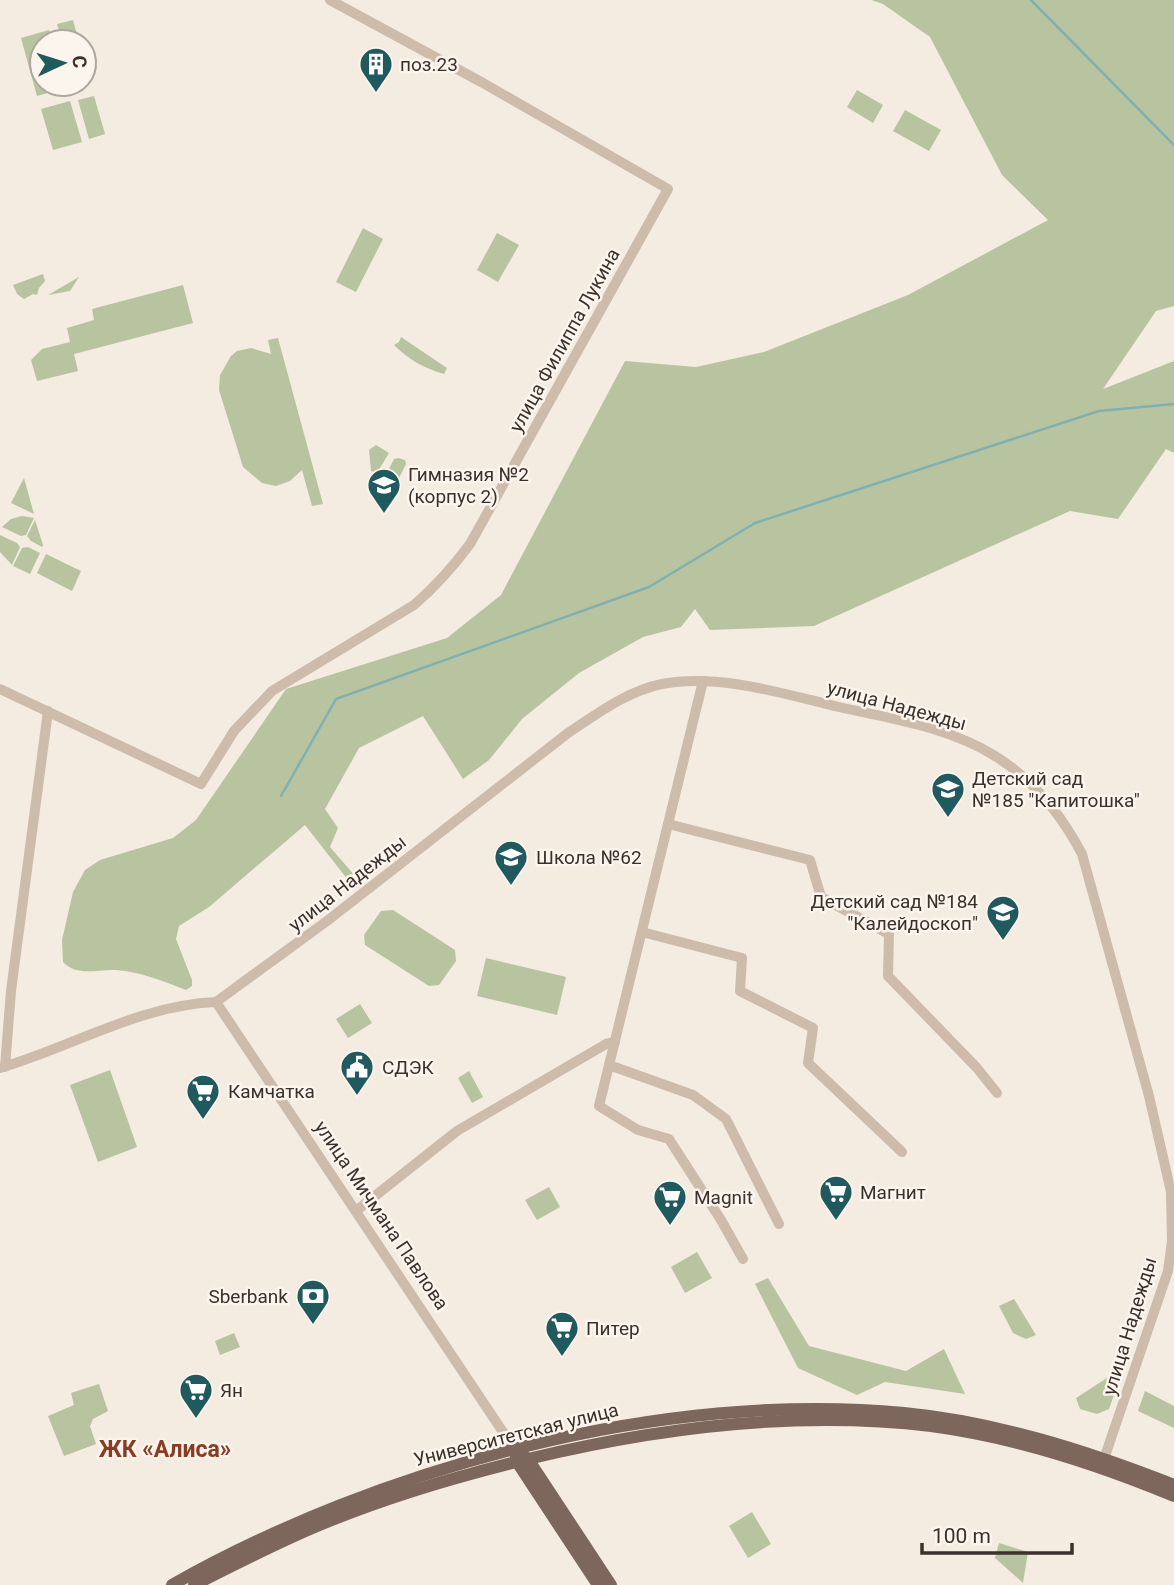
<svg xmlns="http://www.w3.org/2000/svg" width="1174" height="1585" font-family="Roboto,sans-serif">
  <style>
    .green { fill: #b8c4a0 }
    .lines { fill: none; stroke-linecap: round; stroke-linejoin: round }
    .stream { stroke: #7fb0b2; stroke-width: 2.5 }
    .minor { stroke: #cdbbac; stroke-width: 10 }
    .major { stroke: #7d675c; stroke-width: 12 }
    .labels { text-anchor: middle; stroke-width: 5; stroke-linejoin: round; paint-order: stroke }
    .poi-label { font-size: 19px; fill: #3b302b; stroke: #fbf5ee; text-anchor: start }
    .street-label { font-size: 19px; fill: #3b302b; stroke: #fbf5ee }
    .quarter-label { font-size: 23px; font-weight: bold; fill: #8c3b22; stroke: #fbf5ee }
  </style>
  <rect width="100%" height="100%" fill="#f4ebe1"/>
  <!-- green -->
  <g class="green">
    <path d="M871,0H1174V306L1156,311L1103,389L1174,361V453L1166,449L1118,519L1070,511L814,626L710,630L695,609L681,627L643,637L579,673L522,719L489,760L463,779L423,716L359,748L325,809L338,828L330,847L362,884L355,889L305,825L209,907L179,926L176,939L192,980V986L186,990C163,981 141,972 116,970C97,969 77,977 63,962L62,940L73,892L85,870L100,860L173,838L196,820L286,689L447,638L501,595L625,361L696,367L764,352L908,295L1048,220L1002,175L930,37L883,4Z"/>
    <polygon points="73,20 79,42 62,42 57,24"/>
    <polygon points="49,30 53,42 42,42 42,84 64,84 66,88 37,96 21,38"/>
    <polygon points="857,90 883,105 873,123 847,107"/>
    <polygon points="94,96 105,134 89,139 78,100"/>
    <polygon points="70,101 82,142 53,150 41,109"/>
    <polygon points="905,110 941,130 929,151 893,131"/>
    <polygon points="363,228 383,239 356,292 336,282"/>
    <polygon points="497,233 519,245 498,282 477,270"/>
    <polygon points="43,274 45,281 39,288 37,295 33,294 24,299 17,294 13,285"/>
    <polygon points="79,277 70,291 48,295"/>
    <polygon points="183,285 193,323 74,354 78,371 37,381 31,360 42,349 70,342 67,328 94,320 92,309"/>
    <path d="M401,337L447,368L444,374C424,368 409,360 394,345L399,342Z"/>
    <polygon points="278,338 323,504 312,506 302,470 290,481 276,486 262,483 243,467 219,390 220,375 231,356 237,351 251,348 271,354 268,340"/>
    <polygon points="376,445 389,453 377,473 371,471 369,450"/>
    <polygon points="398,458 405,460 406,464 398,480 391,483 387,473 394,459"/>
    <polygon points="24,478 34,514 11,503"/>
    <polygon points="22,516 34,518 26,535 21,536 2,527 11,519"/>
    <polygon points="35,520 43,545 42,547 31,541 27,536"/>
    <polygon points="0,535 17,543 20,547 12,565 0,552"/>
    <polygon points="28,547 40,553 30,574 13,566 22,548"/>
    <polygon points="46,554 81,571 72,591 37,573"/>
    <polygon points="393,910 455,950 456,961 439,985 429,986 365,945 364,935 381,911"/>
    <polygon points="486,958 566,977 557,1015 477,996"/>
    <polygon points="360,1004 372,1023 348,1038 336,1019"/>
    <polygon points="110,1070 137,1147 98,1162 70,1085"/>
    <polygon points="469,1071 483,1097 472,1103 458,1078"/>
    <polygon points="549,1187 560,1207 537,1220 525,1200"/>
    <polygon points="697,1252 712,1278 685,1293 671,1267"/>
    <polygon points="768,1278 809,1346 906,1371 944,1349 965,1394 885,1382 857,1395 798,1368 755,1284"/>
    <polygon points="1014,1299 1036,1335 1026,1339 1013,1333 999,1306"/>
    <polygon points="234,1333 240,1347 220,1355 215,1341"/>
    <polygon points="1124,1367 1109,1409 1097,1414 1080,1409 1076,1398"/>
    <polygon points="99,1384 108,1411 93,1419 90,1426 96,1444 64,1456 48,1416 74,1405 71,1393"/>
    <polygon points="1145,1391 1174,1406 1174,1428 1138,1411"/>
    <polygon points="752,1512 771,1544 748,1558 729,1526"/>
    <polygon points="999,1543 1028,1552 1023,1583 995,1558"/>
  </g>
  <g class="lines">
    <!-- stream -->
    <g class="stream">
      <polyline points="1031,0 1174,145"/>
      <polyline points="281,796 336,699 649,587 755,523 1099,411 1174,404"/>
    </g>
    <!-- minor -->
    <g class="minor">
      <polyline points="703,681 599,1106 638,1130 669,1139 721,1220 743,1259"/>
      <path d="M0,689L201,784L234,731L272,691L414,605C436,586 453,567 470,544L668,189L483,83L330,0"/>
      <polyline points="668,824 810,860 821,897 889,934 888,976 977,1068 997,1093"/>
      <polyline points="642,932 742,958 740,991 813,1028 808,1063 902,1152"/>
      <path d="M216,1002L327,921L568,733C597,714 627,691 662,684C718,673 784,694 839,707C892,719 949,727 995,756C1034,780 1061,814 1082,854L1149,1096L1171,1192L1172,1241L1168,1271L1104,1459"/>
      <polyline points="216,1002 515,1450"/>
      <polyline points="609,1065 693,1095 726,1119 779,1224"/>
      <polyline points="5,1067 11,991 48,711"/>
      <path d="M0,1068C72,1047 140,1005 216,1002"/>
      <polyline points="356,1211 457,1131 606,1044 615,1042"/>
    </g>
    <!-- major -->
    <g class="major">
      <polyline points="524,1456 528,1459 611,1585"/>
      <polyline points="516,1457 517,1462 598,1585"/>
      <path d="M172,1585C380,1467 664,1390 904,1413C997,1422 1087,1451 1174,1485"/>
      <path d="M194,1585C236,1564 278,1542 322,1524C389,1496 458,1476 528,1459C660,1427 796,1410 931,1426C1014,1437 1097,1464 1174,1496"/>
    </g>
  </g>
  <!-- icons -->
  <defs>
    <symbol id="building-pin" viewBox="-11 -11 22 30"><path d="M0 17L-7.5 6A9.5 9.5 0 1 1 7.5 6Z" fill="#1f5a5e" stroke="#fbf5ee"/><path d="M-4-6H4V6H1V3H-1V6H-4ZM-2.5-4.3h1.7v1.8h-1.7ZM.8-4.3h1.7v1.8H.8ZM-2.5-1h1.7V.8h-1.7ZM.8-1h1.7V.8H.8Z" fill="#fff"/></symbol>
    <symbol id="school-pin" viewBox="-11 -11 22 30"><path d="M0 17L-7.5 6A9.5 9.5 0 1 1 7.5 6Z" fill="#1f5a5e" stroke="#fbf5ee"/><path d="M0-5L7-2L0 1L-7-2ZM-4 1L0 2.5L4 1V4Q0 6-4 4Z" fill="#fff"/></symbol>
    <symbol id="civic-pin" viewBox="-11 -11 22 30"><path d="M0 17L-7.5 6A9.5 9.5 0 1 1 7.5 6Z" fill="#1f5a5e" stroke="#fbf5ee"/><path d="M-.6-6.5H3V-4.5H.6V-3L4-1V1h2V6H-6V1h2V-1L-.6-3ZM-1.2 2.5V6h2.4V2.5Z" fill="#fff"/></symbol>
    <symbol id="supermarket-pin" viewBox="-11 -11 22 30"><path d="M0 17L-7.5 6A9.5 9.5 0 1 1 7.5 6Z" fill="#1f5a5e" stroke="#fbf5ee"/><path d="M-6-5.5h2.5l.6 2H6L4.5 2H-2.5L-4.4-4H-6ZM-1.5 3.2a1.3 1.3 0 1 0 .1 0ZM3 3.2a1.3 1.3 0 1 0 .1 0Z" fill="#fff"/></symbol>
    <symbol id="bank-pin" viewBox="-11 -11 22 30"><path d="M0 17L-7.5 6A9.5 9.5 0 1 1 7.5 6Z" fill="#1f5a5e" stroke="#fbf5ee"/><path d="M-6-4H6V4H-6ZM0-2.3a2.3 2.3 0 1 0 0 4.6a2.3 2.3 0 1 0 0-4.6Z" fill="#fff"/></symbol>
  </defs>
  <g fill-rule="evenodd">
    <use href="#building-pin" x="357" y="45" width="38" height="52"/>
    <use href="#school-pin" x="365" y="466" width="38" height="52"/>
    <use href="#school-pin" x="929" y="770" width="38" height="52"/>
    <use href="#school-pin" x="492" y="838" width="38" height="52"/>
    <use href="#school-pin" x="984" y="893" width="38" height="52"/>
    <use href="#civic-pin" x="338" y="1048" width="38" height="52"/>
    <use href="#supermarket-pin" x="184" y="1072" width="38" height="52"/>
    <use href="#supermarket-pin" x="817" y="1173" width="38" height="52"/>
    <use href="#supermarket-pin" x="651" y="1178" width="38" height="52"/>
    <use href="#bank-pin" x="294" y="1277" width="38" height="52"/>
    <use href="#supermarket-pin" x="543" y="1309" width="38" height="52"/>
    <use href="#supermarket-pin" x="177" y="1371" width="38" height="52"/>
  </g>
  <g class="labels">
    <!-- poi labels -->
    <g class="poi-label">
      <text x="400" y="71">поз.23</text>
      <text x="408" y="481">Гимназия №2<tspan x="408" dy="22">(корпус 2)</tspan></text>
      <text x="972" y="785">Детский сад<tspan x="972" dy="22">№185 "Капитошка"</tspan></text>
      <text x="536" y="864">Школа №62</text>
      <text x="978" y="908" text-anchor="end">Детский сад №184<tspan x="978" dy="22">"Калейдоскоп"</tspan></text>
      <text x="382" y="1074">СДЭК</text>
      <text x="228" y="1098">Камчатка</text>
      <text x="860" y="1199">Магнит</text>
      <text x="694" y="1204">Magnit</text>
      <text x="288" y="1303" text-anchor="end">Sberbank</text>
      <text x="586" y="1335">Питер</text>
      <text x="220" y="1397">Ян</text>
    </g>
    <!-- street labels -->
    <g class="street-label">
      <text transform="translate(564 340) rotate(-61)" y="7">улица Филиппа Лукина</text>
      <text transform="translate(897 705) rotate(15)" y="7">улица Надежды</text>
      <text transform="translate(347 883) rotate(-38)" y="7">улица Надежды</text>
      <text transform="translate(382 1215) rotate(56)" y="7">улица Мичмана Павлова</text>
      <text transform="translate(1129 1326) rotate(-73)" y="7">улица Надежды</text>
      <text transform="translate(516 1434) rotate(-14)" y="7">Университетская улица</text>
    </g>
    <!-- quarter labels -->
    <g class="quarter-label">
      <text x="165" y="1457">ЖК «Алиса»</text>
    </g>
  </g>
  <!-- north arrow -->
  <g transform="translate(63 63) rotate(86)"><circle r="33" fill="#fbf5ee" stroke="#aea6a0" stroke-width="2"/>
  <path d="M0-5L12 26L0 18L-12 26Z" fill="#1f5a5e"/>
  <text y="-10" font-size="19" font-weight="bold" text-anchor="middle" fill="#3b302b">С</text>
  </g>
  <!-- scale -->
  <path d="M922 1543v10h150v-10" fill="none" stroke="#3b302b" stroke-width="3.5"/>
  <text x="932" y="1543" font-size="21" fill="#3b302b" stroke="#fbf5ee" stroke-width="5" paint-order="stroke">100 m</text>
</svg>
